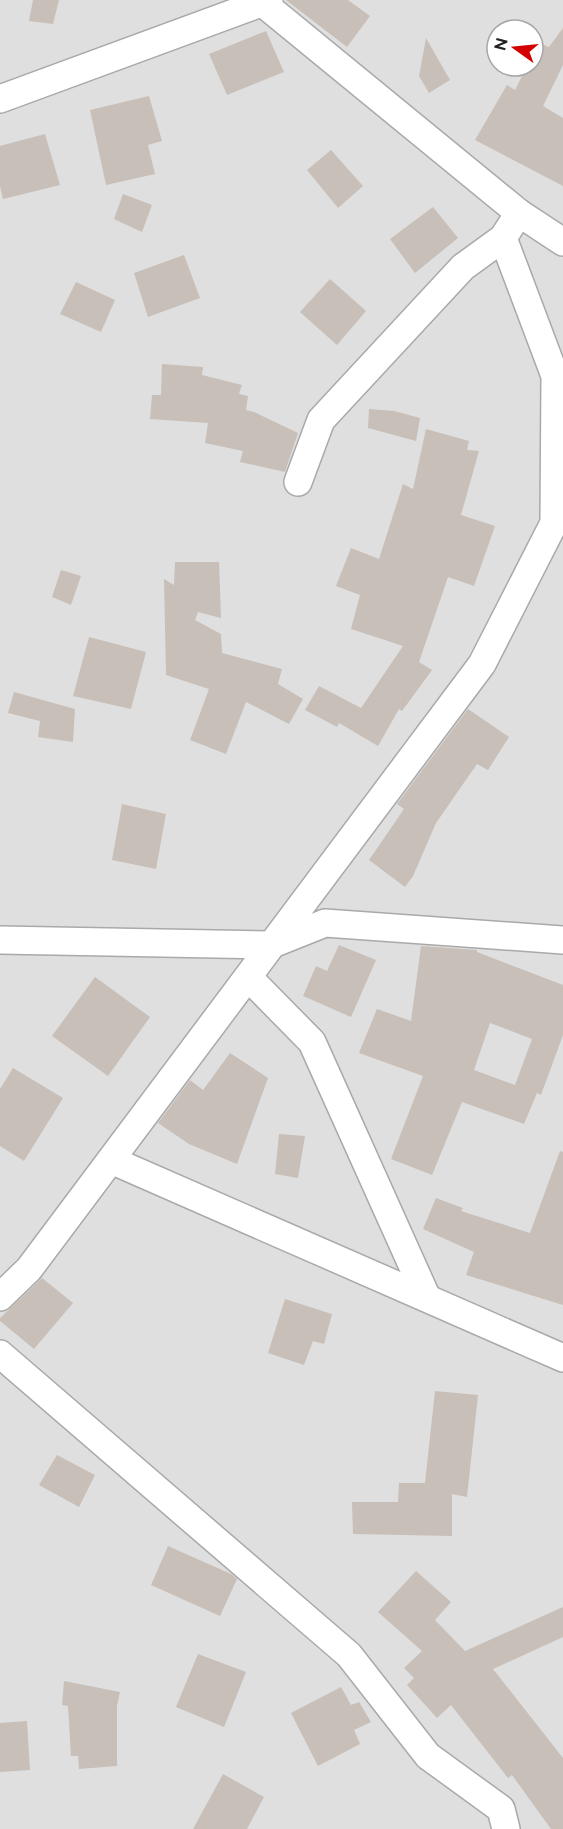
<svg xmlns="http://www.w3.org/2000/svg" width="563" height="1829" font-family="Raleway,sans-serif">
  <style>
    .residential { fill: #e0dfdf; fill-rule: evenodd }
    .building { fill: #c7bfb8; fill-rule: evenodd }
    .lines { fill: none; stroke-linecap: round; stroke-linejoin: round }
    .street-casing { stroke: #a9a9a9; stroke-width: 30 }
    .street { stroke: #fff; stroke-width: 27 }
  </style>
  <rect width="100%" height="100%" fill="#f2efe9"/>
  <!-- residential -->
  <path class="residential" d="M0,0H563V1829H0ZM497,30H533V66H497Z"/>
  <!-- building -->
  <g class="building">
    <polygon points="33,0 59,0 53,24 29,21"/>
    <polygon points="286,0 348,0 370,16 347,47"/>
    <polygon points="563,28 563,65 543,106 563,118 563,186 475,140 507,85 515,90 527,66 533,66 533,55 539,43 549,47"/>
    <polygon points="266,31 284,72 227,95 209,54"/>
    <polygon points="426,38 450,80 429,93 419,76"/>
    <polygon points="149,96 162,141 148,145 155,174 106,185 90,110"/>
    <polygon points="45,134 60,185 3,199 0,186 0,146"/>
    <polygon points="331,150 363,186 338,208 307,170"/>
    <polygon points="123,194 152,205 142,232 114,219"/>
    <polygon points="433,207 458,238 415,273 390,239"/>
    <polygon points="184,255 200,298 148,317 134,273"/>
    <polygon points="330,279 366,311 337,345 300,312"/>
    <polygon points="76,282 115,300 101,332 60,314"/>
    <polygon points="162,364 203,367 202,375 242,385 239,394 248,396 246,410 254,412 298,433 285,472 240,462 243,451 205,443 208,423 150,419 152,395 161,395"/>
    <polygon points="369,409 394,411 420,418 416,441 368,428"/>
    <polygon points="426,429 469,441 467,450 479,451 461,515 495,526 474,586 448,577 419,662 432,670 402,711 399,709 378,746 339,723 337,727 305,710 319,686 361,708 403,646 351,629 360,595 336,586 351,548 379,559 403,484 413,489"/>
    <polygon points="175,562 219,562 221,618 198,612 195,620 221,634 222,653 282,669 278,684 303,699 289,724 246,702 226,754 190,740 209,689 166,675 164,579 174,585"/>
    <polygon points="61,570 81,576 71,605 52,597"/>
    <polygon points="89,637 146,652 131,709 73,696"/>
    <polygon points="14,692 75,709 73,742 38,737 40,721 8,713"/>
    <polygon points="468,709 509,737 488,770 477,764 436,823 413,876 405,887 369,860 404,809 397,804"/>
    <polygon points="122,804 166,814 156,869 112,860"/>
    <polygon points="339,945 376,960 351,1017 303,996 316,966 327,971"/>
    <path d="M421,946L477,950V952L563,985V1035L541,1095L537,1093L524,1124L462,1102L432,1175L391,1159L423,1076L359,1053L377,1009L411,1021ZM490,1023L532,1039L515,1085L474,1070Z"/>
    <polygon points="95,977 150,1017 108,1076 52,1036"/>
    <polygon points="230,1053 268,1078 237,1164 189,1144 158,1123 190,1080 203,1090"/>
    <polygon points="13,1068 63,1098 24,1161 0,1146 0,1089"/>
    <polygon points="279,1134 305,1136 298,1178 275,1174"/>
    <polygon points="560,1151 563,1152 563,1305 466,1275 474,1252 423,1229 436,1198 463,1208 461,1211 530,1233"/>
    <polygon points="42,1278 73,1303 34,1349 0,1321 0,1318"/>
    <polygon points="285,1299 332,1314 324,1344 313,1341 304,1365 268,1353"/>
    <polygon points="435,1391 478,1395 467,1497 452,1494 452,1536 353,1534 352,1502 398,1502 399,1483 425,1483"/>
    <polygon points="57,1455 95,1475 79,1507 39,1485"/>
    <polygon points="168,1546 231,1574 237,1579 220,1616 151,1585"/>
    <polygon points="416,1571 451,1602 435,1620 465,1651 563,1607 563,1637 493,1669 563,1758 563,1829 551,1829 512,1775 508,1778 451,1705 437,1718 407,1685 414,1678 404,1668 422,1651 378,1612"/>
    <polygon points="198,1654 246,1672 224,1727 176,1707"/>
    <polygon points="64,1681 120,1692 117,1706 117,1766 79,1769 78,1756 71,1756 68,1706 62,1705"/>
    <polygon points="341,1687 351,1705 359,1702 371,1722 354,1730 360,1744 318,1766 291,1713"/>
    <polygon points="27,1721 30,1770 0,1772 0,1723"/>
    <polygon points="223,1774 264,1797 247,1829 193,1829"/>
  </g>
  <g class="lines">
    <defs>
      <g id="street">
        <polyline points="259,0 519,213 563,242"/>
        <polyline points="0,99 269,0"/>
        <polyline points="298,482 321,420 463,267 503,238"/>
        <polyline points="0,940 270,945 325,923 563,940"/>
        <polyline points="249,978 312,1042 427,1298"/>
        <polyline points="111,1160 563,1358"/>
        <polyline points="0,1297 29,1269 482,664 554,523 555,376 503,238 519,213"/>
        <polyline points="0,1354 349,1655 428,1756 501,1809 506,1829"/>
      </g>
    </defs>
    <!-- street casing -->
    <use href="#street" class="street-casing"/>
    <!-- street -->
    <use href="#street" class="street"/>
  </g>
  <!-- north arrow -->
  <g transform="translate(515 48) rotate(285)"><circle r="28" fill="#ffffff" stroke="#a7a7a7" stroke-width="1.5"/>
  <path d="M0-4.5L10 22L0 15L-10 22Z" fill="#d40000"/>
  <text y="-9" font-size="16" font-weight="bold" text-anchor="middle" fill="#222222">N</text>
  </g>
</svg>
